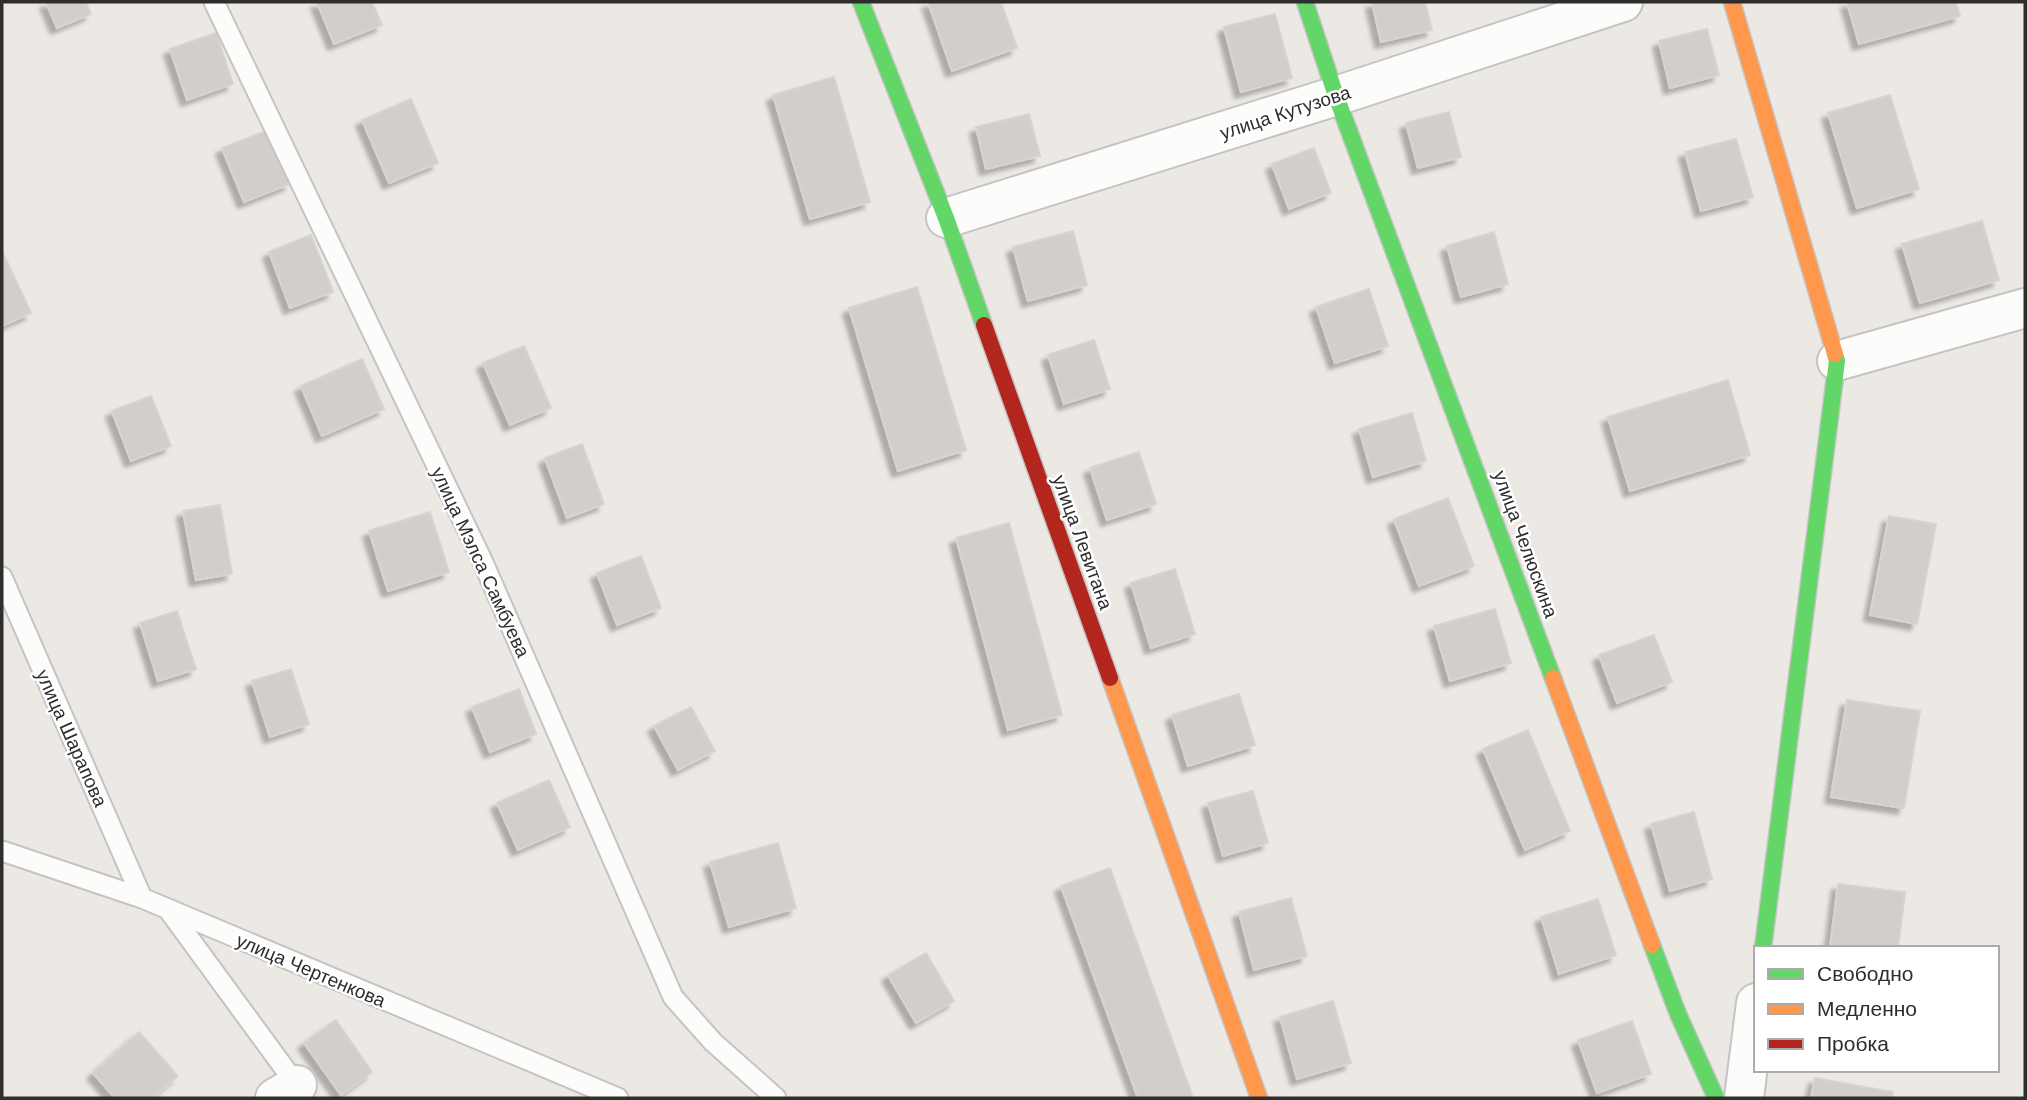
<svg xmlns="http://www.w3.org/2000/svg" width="2027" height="1100" font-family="Helvetica,sans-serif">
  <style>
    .building { fill: #d1cecb; stroke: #d7d4d0; stroke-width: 2; filter: url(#shadow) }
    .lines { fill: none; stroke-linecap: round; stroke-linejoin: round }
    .lane-casing { stroke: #c5c4c5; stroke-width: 23 }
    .street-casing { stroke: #c5c4c5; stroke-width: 42 }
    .fast-casing { stroke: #c5c4c5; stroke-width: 19 }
    .slow-casing { stroke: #c5c4c5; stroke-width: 19 }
    .jam-casing { stroke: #c5c4c5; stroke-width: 19 }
    .lane { stroke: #fcfcfb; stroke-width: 19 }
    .street { stroke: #fcfcfb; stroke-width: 38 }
    .fast { stroke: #63d668; stroke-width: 16 }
    .slow { stroke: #ff974d; stroke-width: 16 }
    .jam { stroke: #b3261e; stroke-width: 16 }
    .labels { text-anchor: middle; stroke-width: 5; stroke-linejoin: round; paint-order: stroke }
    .street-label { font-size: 19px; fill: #2e2e2e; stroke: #fff }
  </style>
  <defs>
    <filter id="shadow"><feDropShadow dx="-6" dy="6" stdDeviation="2" flood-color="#0004"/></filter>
  </defs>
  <rect width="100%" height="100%" fill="#ece8e4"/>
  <!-- building -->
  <g class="building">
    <polygon points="46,2 86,2 91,14 57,28"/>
    <polygon points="317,2 372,2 382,25 334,44"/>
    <polygon points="928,2 1001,2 1017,48 952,71"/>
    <polygon points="1372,2 1425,2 1432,30 1381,42"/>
    <polygon points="1847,2 1956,2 1960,16 1859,44"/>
    <polygon points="1275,14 1292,78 1241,92 1224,27"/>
    <polygon points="1707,29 1719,75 1670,88 1659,41"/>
    <polygon points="216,33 233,84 187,100 170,49"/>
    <polygon points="834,77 870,202 810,219 773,95"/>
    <polygon points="1890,95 1919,189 1857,208 1828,113"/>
    <polygon points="411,99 438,163 389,183 362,120"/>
    <polygon points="1449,112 1461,157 1418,168 1406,123"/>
    <polygon points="1029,114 1040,156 986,169 976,127"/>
    <polygon points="269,130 290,184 244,202 222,148"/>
    <polygon points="1736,139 1753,197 1701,211 1685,152"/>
    <polygon points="1314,148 1331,193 1289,209 1272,164"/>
    <polygon points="1982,221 1999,280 1920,303 1902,244"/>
    <polygon points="1073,231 1087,285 1028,301 1013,247"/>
    <polygon points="1494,232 1508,284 1461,297 1447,246"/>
    <polygon points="311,235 333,292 290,308 269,252"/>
    <polygon points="2,251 31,313 2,326"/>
    <polygon points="917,287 966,450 898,471 849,308"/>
    <polygon points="1369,289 1388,346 1335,363 1316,307"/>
    <polygon points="1094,340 1110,389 1064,404 1048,355"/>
    <polygon points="524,346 551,408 510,425 483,363"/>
    <polygon points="362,359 384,409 322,436 301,386"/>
    <polygon points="1728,380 1750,455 1630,491 1608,417"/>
    <polygon points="151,396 171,446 131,461 112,411"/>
    <polygon points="1412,413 1426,461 1373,477 1359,429"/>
    <polygon points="582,444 604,504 567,518 545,458"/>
    <polygon points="1139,452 1156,504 1107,520 1090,468"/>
    <polygon points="1448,498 1474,566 1419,586 1394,519"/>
    <polygon points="220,505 232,574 196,580 183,511"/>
    <polygon points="430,512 449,572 388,591 369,531"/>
    <polygon points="1889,516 1936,524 1917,624 1870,615"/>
    <polygon points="1009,523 1062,715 1008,730 956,538"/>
    <polygon points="641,556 661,608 617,625 597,573"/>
    <polygon points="1175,569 1195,634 1151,648 1131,583"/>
    <polygon points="1495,609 1511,663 1450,681 1434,626"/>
    <polygon points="177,611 196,669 158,681 140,623"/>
    <polygon points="1654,635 1672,682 1617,703 1599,655"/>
    <polygon points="291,669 309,724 270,737 252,681"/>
    <polygon points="519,689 536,734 490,752 472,707"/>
    <polygon points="1239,694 1255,745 1188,766 1172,715"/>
    <polygon points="1847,700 1920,711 1904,808 1831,797"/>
    <polygon points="691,707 715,751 678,770 654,726"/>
    <polygon points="1528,730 1570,831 1525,850 1483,749"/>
    <polygon points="549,780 570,827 518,850 497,803"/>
    <polygon points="1253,791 1268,843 1223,856 1208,803"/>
    <polygon points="1694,812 1712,879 1670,891 1651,824"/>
    <polygon points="778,843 796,908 729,927 710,862"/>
    <polygon points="1110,868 1193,1098 1138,1098 1061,886"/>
    <polygon points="1838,884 1905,892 1898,948 1830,948"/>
    <polygon points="1291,898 1307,956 1254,970 1239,912"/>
    <polygon points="1598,899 1616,955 1559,974 1541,917"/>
    <polygon points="926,953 954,1001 916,1023 888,975"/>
    <polygon points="1333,1001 1351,1063 1297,1079 1280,1017"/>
    <polygon points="336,1020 372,1072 341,1095 304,1043"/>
    <polygon points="1632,1021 1651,1074 1597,1093 1578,1040"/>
    <polygon points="139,1032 178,1076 152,1098 115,1098 93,1073"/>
    <polygon points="1815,1078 1893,1092 1892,1098 1811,1098"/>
  </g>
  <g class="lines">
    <defs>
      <g id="lane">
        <polyline points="214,2 482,560 673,997 713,1042 776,1098"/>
        <polyline points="2,577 142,898"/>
        <polyline points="2,851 142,898 618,1098"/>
        <polyline points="170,912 301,1091"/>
      </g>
      <g id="street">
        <polyline points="946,218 1336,96 1623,2"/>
        <polyline points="1837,361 2025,308"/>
        <polyline points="275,1098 297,1085"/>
        <polyline points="1744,1098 1756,1003"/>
      </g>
      <g id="fast">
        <polyline points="861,2 946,218 984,325"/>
        <polyline points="1305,2 1336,96 1553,678"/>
        <polyline points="1652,945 1678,1014 1716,1098"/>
        <polyline points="1763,948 1837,361 1835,354"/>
      </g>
      <g id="slow">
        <polyline points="1732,2 1835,354"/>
        <polyline points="1110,678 1259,1098"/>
        <polyline points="1553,678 1652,945"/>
      </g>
      <polyline id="jam" points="984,325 1110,678"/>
    </defs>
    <!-- lane casing -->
    <use href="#lane" class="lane-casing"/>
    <!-- street casing -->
    <use href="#street" class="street-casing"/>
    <!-- fast casing -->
    <use href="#fast" class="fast-casing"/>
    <!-- slow casing -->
    <use href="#slow" class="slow-casing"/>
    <!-- jam casing -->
    <use href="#jam" class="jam-casing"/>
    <!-- lane -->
    <use href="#lane" class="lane"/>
    <!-- street -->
    <use href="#street" class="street"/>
    <!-- fast -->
    <use href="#fast" class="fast"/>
    <!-- slow -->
    <use href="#slow" class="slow"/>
    <!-- jam -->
    <use href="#jam" class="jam"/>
  </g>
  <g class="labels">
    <!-- street labels -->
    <g class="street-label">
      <text transform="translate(1285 112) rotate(-18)" y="7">улица Кутузова</text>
      <text transform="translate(1083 542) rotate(70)" y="7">улица Левитана</text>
      <text transform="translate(1526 544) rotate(70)" y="7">улица Челюскина</text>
      <text transform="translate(481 562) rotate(65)" y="7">улица Мэлса Самбуева</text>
      <text transform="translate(72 738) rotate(66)" y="7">улица Шарапова</text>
      <text transform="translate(311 970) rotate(23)" y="7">улица Чертенкова</text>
    </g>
  </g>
  <!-- border -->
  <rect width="2027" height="1100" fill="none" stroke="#2e2e2e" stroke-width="7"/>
  <!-- legend -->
  <rect x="1754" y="946" width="245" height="126" fill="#ffffff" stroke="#ababab" stroke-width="2"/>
  <rect x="1768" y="969" width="35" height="10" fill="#63d668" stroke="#ababab" stroke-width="2"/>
  <text x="1817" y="981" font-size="21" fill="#2e2e2e">Свободно</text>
  <rect x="1768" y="1004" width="35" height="10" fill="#ff974d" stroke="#ababab" stroke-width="2"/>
  <text x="1817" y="1016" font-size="21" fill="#2e2e2e">Медленно</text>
  <rect x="1768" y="1039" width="35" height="10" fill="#b3261e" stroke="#ababab" stroke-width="2"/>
  <text x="1817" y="1051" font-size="21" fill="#2e2e2e">Пробка</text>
</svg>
